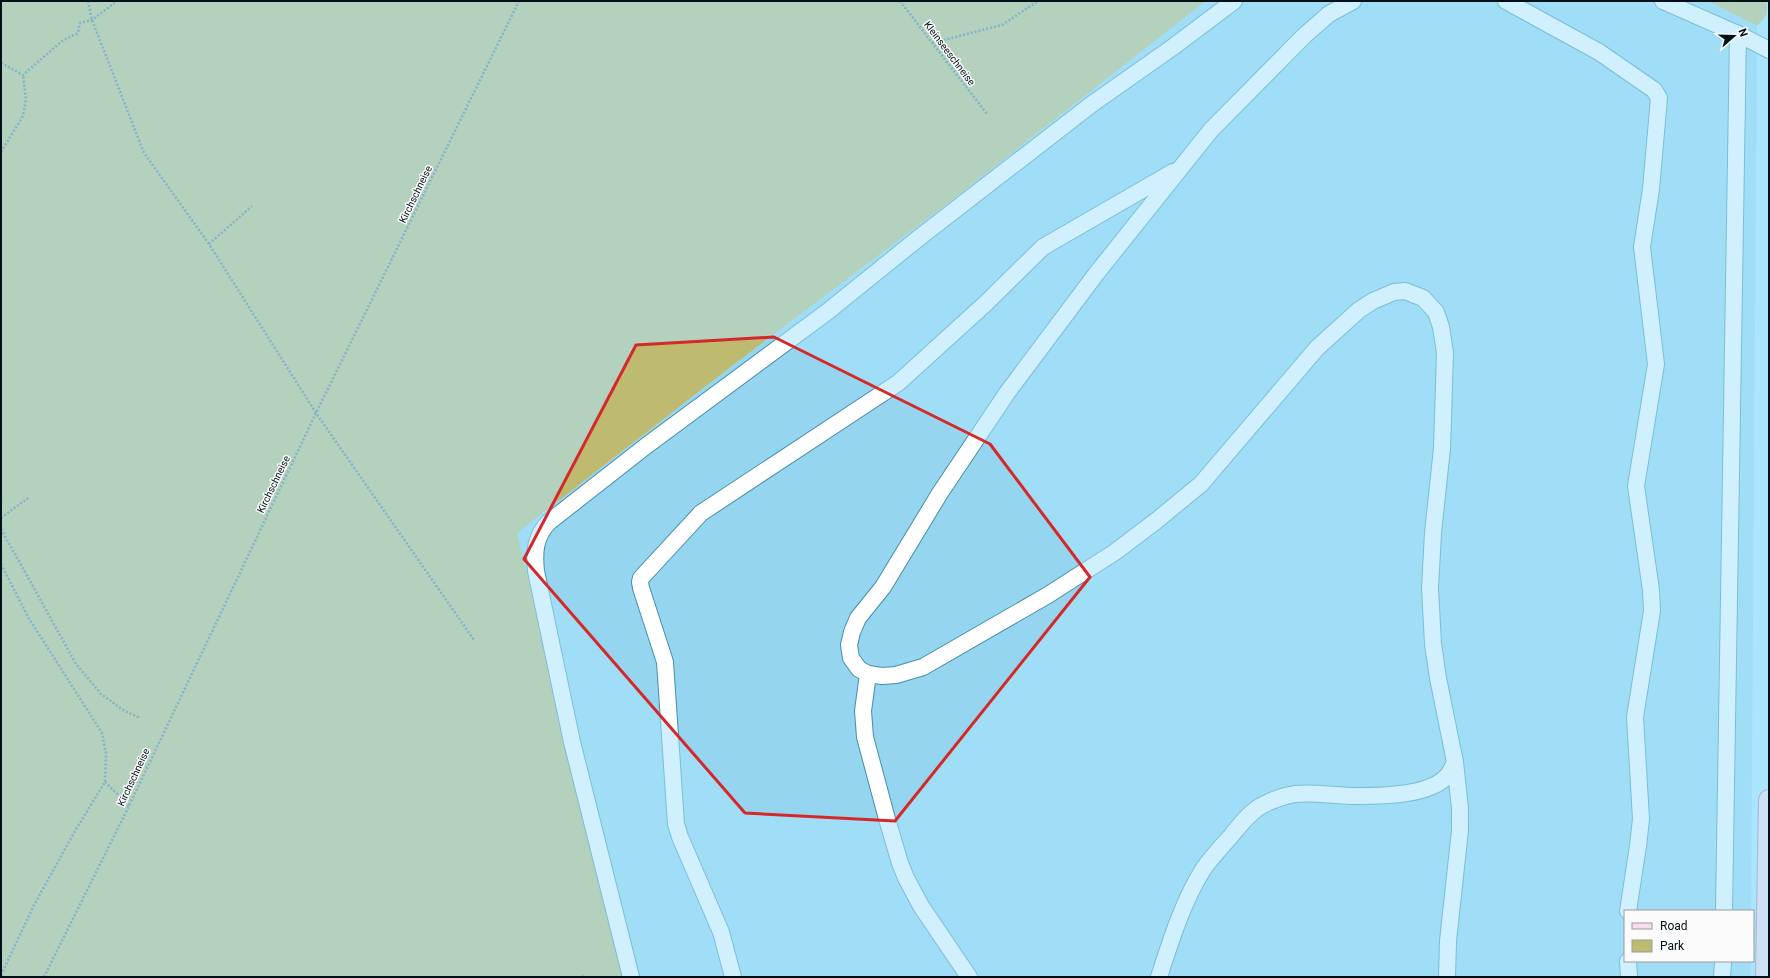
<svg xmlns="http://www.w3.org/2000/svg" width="1770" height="978" font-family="Roboto,sans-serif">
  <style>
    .built { fill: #96d5ef }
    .green { fill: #bebb70 }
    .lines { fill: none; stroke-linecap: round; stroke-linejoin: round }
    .minor-casing { stroke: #448eab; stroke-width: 18 }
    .major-casing { stroke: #a18499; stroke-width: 22 }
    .path { stroke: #557a8b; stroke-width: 2.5; stroke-dasharray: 2 2; stroke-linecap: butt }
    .minor { stroke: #fff; stroke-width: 16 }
    .major { stroke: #fbdbec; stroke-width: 20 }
    .marked { fill: none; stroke: #d62828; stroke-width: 3; stroke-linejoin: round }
    .labels { text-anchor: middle; stroke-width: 3; stroke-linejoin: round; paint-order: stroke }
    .street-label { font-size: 10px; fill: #001018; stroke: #fbfbfb }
  </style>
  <rect width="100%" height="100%" fill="#aae4fd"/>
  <!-- built -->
  <polygon class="built" points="1206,1 1708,1 1757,26 1751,911 1625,911 1625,961 1751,961 1750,977 625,977 517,533 728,369 952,200"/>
  <!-- green -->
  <g class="green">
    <polygon points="1,1 1206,1 952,200 728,369 517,533 625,977 1,977"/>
    <polygon points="1708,1 1767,1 1767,14 1757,26"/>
  </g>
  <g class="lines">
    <defs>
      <g id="minor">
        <polyline points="1353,1 1329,14 1304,36 1211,130 1096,274 1007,393 940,493 883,587 858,618 852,632 849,645 851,658 859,669 868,674 882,676 896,675 923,667 1048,595 1115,552 1156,521 1201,484 1317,348 1359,310 1373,301 1394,292 1405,291 1423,298 1436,312 1441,327 1445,353 1442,448 1433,533 1430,588 1433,644 1438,678 1455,762 1460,808 1460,830 1448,941 1447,977"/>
        <polyline points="1506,1 1599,52 1654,90 1659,98 1651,189 1642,247 1656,364 1636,486 1651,590 1652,611 1635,717 1641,819 1638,846 1628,911"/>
        <polyline points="1663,1 1740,35 1769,50"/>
        <polyline points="868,674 863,711 865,737 887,819 900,863 906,878 921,906 969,977"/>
        <polyline points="1724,911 1738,34"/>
        <polyline points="1628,961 1629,977"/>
        <path d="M631,977L572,742L536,571C534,552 535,536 549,522L646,446L827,312L920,237L1092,104L1173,47L1234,1"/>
        <polyline points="733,977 721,932 680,837 676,824 665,662 641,588 640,582 641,578 701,513 898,383 985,304 1043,247 1173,172"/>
        <path d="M1159,977C1171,940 1183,901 1204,868C1212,857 1222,846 1231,836C1240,825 1249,813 1261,806C1272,800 1283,796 1295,794C1315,792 1336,796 1356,796C1381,796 1431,796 1448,775C1451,771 1453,766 1455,762"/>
        <polyline points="1722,977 1723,961"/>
      </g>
      <polyline id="major" points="1766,977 1769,800"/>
    </defs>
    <!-- minor casing -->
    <use href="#minor" class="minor-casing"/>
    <!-- major casing -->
    <use href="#major" class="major-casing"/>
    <!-- path -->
    <g class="path">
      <polyline points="88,1 92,20 144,153 209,244 316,413 474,640"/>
      <polyline points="900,1 987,114"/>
      <polyline points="932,43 1002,25 1038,1"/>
      <polyline points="1,63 23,75 62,41 78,33 80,23 92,20 117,1"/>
      <polyline points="1,152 23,116 26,99 23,75"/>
      <polyline points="209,244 252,206"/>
      <polyline points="1,518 28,498"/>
      <polyline points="1,529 76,664 101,694 123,710 140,718"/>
      <polyline points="1,564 28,617 102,733 106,754 105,782 75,831 34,905 1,975"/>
      <polyline points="105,782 129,806"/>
      <polyline points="44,977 129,806 316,413 519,1"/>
      <polyline points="583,977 585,974"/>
    </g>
    <!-- minor -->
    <use href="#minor" class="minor"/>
    <!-- major -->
    <use href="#major" class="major"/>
  </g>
  <!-- marked area -->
  <path d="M0 0H1770V978H0ZM774,337L990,444L1090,577L895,821L745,813L524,559L636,345Z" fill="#aae4fd" fill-opacity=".55" fill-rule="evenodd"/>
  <path class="marked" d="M774,337L990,444L1090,577L895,821L745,813L524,559L636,345Z"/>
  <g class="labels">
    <!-- street labels -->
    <g class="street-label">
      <text transform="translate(950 53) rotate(53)" y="4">Kleinseeschneise</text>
      <text transform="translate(415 194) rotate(-64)" y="4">Kirchschneise</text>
      <text transform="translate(273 484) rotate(-64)" y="4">Kirchschneise</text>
      <text transform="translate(133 777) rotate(-65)" y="4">Kirchschneise</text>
    </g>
  </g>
  <!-- border -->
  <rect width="1770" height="978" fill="none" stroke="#001018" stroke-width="4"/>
  <!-- legend -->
  <rect x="1624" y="910" width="130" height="52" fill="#fbfbfb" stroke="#979da0"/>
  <rect x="1632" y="923" width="20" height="6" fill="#fbdbec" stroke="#979da0"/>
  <text x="1660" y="930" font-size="12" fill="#001018">Road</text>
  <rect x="1632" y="940" width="20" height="12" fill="#bebb70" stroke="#979da0"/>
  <text x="1660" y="950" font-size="12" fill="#001018">Park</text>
  <!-- north arrow -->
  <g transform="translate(1734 36) rotate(70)" stroke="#fbfbfb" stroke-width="3" paint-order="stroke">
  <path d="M0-3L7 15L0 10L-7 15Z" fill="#001018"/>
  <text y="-6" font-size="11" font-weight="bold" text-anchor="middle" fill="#001018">N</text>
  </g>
</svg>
